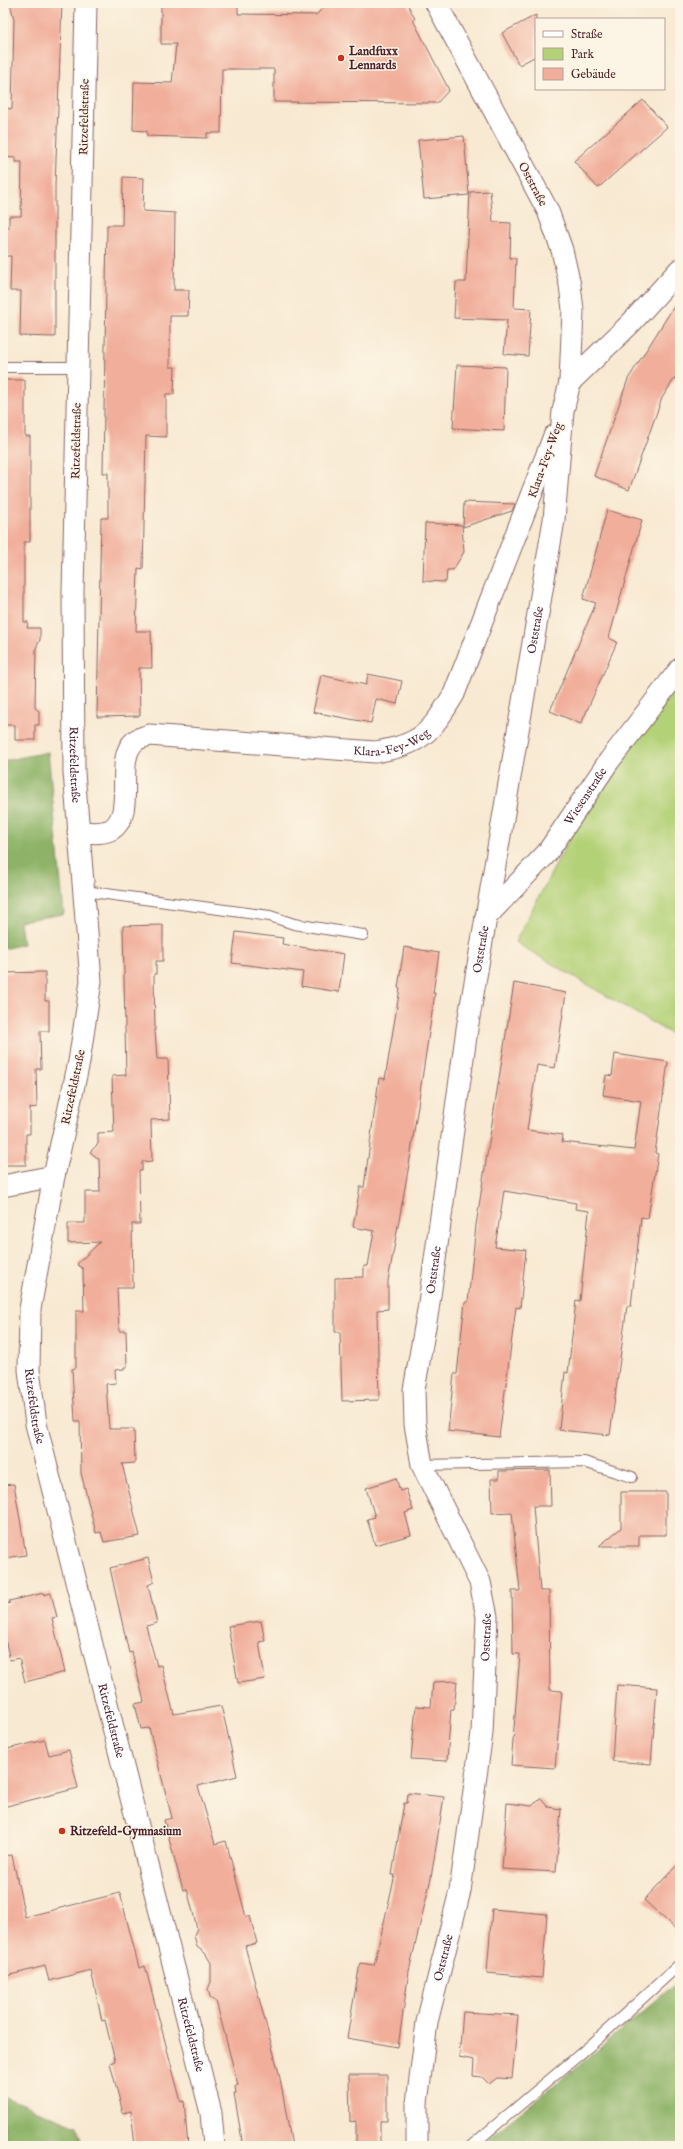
<svg xmlns="http://www.w3.org/2000/svg" width="683" height="2149" font-family="'IM FELL English',serif">
  <style>
    .green { fill: #b3d177; stroke: #7e7851 }
    .forest { fill: #8eb368; stroke: #6c694a }
    .building { fill: #f1af9b }
    .lines { fill: none; stroke-linecap: round; stroke-linejoin: round }
    .lane-casing { stroke: #876665; stroke-width: 12 }
    .street-casing { stroke: #876665; stroke-width: 23 }
    .lane { stroke: #fff; stroke-width: 10 }
    .street { stroke: #fff; stroke-width: 21 }
    .poi-dot { fill: #c8321e; stroke: #fcf5e5; stroke-width: 1.5 }
    .labels { text-anchor: middle; stroke-width: 3; stroke-linejoin: round; paint-order: stroke }
    .poi-label { font-size: 12px; font-weight: bold; fill: #4a1f2b; stroke: #fcf5e5; text-anchor: start }
    .street-label { font-size: 12px; fill: #4a1f2b; stroke: #fcf5e5 }
  </style>
  <rect width="100%" height="100%" fill="#fcf5e5"/>
  <filter id="ink" filterUnits="userSpaceOnUse"><feTurbulence type="fractalNoise" baseFrequency=".025" numOctaves="2"/><feDisplacementMap in="SourceGraphic" scale="8" xChannelSelector="R" yChannelSelector="G"/><feConvolveMatrix kernelMatrix="1 2 1 2 8 2 1 2 1" color-interpolation-filters="sRGB"/></filter>
  <filter id="wash" filterUnits="userSpaceOnUse"><feTurbulence type="fractalNoise" baseFrequency=".012" numOctaves="4" result="noise"/><feDisplacementMap in="SourceGraphic" scale="16" xChannelSelector="R" yChannelSelector="G"/><feGaussianBlur stdDeviation="0.9" result="paint"/><feColorMatrix in="noise" values="0 0 0 0 0 0 0 0 0 0 0 0 0 0 0 0 0 1.4 0 .05"/><feComposite in="paint" operator="in"/></filter>
  <g filter="url(#wash)">
    <rect width="100%" height="100%" fill="#f8e9d2"/>
    <!-- green -->
    <polygon class="green" points="680,684 680,1039 515,942 590,800"/>
    <!-- forest -->
    <g class="forest">
      <polygon points="48,752 64,914 20,921 23,944 3,949 3,761"/>
      <polygon points="680,1980 680,2146 479,2146 593,2054"/>
      <polygon points="3,2096 77,2126 84,2146 3,2146"/>
    </g>
    <g id="blocks">
      <!-- building -->
      <g class="building">
        <polygon points="10,3 62,3 55,185 55,337 20,336 21,291 10,291 11,256 3,256 4,228 9,228 9,216 21,216 22,162 16,162 16,158 3,157 3,108 12,109 14,19"/>
        <polygon points="161,3 238,3 238,14 316,15 328,3 407,3 415,19 413,20 449,90 437,103 274,102 274,69 222,69 221,133 207,133 207,138 147,136 147,131 133,130 134,82 172,83 176,44 161,44"/>
        <polygon points="536,15 536,56 519,65 502,33"/>
        <polygon points="643,100 667,127 598,188 574,161"/>
        <polygon points="464,136 469,195 424,199 418,140"/>
        <polygon points="123,177 144,178 143,211 175,213 174,290 189,290 188,316 170,316 170,367 175,367 174,394 166,394 166,437 146,436 143,569 138,568 136,631 151,631 152,668 139,668 140,716 97,717 101,518 108,518 108,473 103,473 107,225 122,225"/>
        <polygon points="490,191 493,222 511,223 510,258 516,258 514,308 531,309 528,356 504,354 507,320 454,318 456,282 466,282 470,192"/>
        <polygon points="680,297 680,370 662,398 629,490 594,476 628,379"/>
        <polygon points="457,365 506,367 504,431 453,428"/>
        <polygon points="3,380 25,380 25,436 30,436 30,542 24,542 24,622 28,622 27,628 40,628 40,640 36,648 35,708 39,711 39,725 35,725 35,740 15,740 15,725 3,725"/>
        <polygon points="464,502 515,504 512,511 463,527"/>
        <polygon points="607,510 642,520 609,638 617,642 581,724 550,711 596,603 583,599"/>
        <polygon points="425,523 462,525 464,552 453,570 447,570 446,582 423,581"/>
        <polygon points="368,674 402,681 397,704 376,699 371,723 313,712 321,675 366,685"/>
        <polygon points="163,925 163,961 156,961 156,974 154,974 155,1031 157,1059 168,1059 170,1119 151,1120 152,1161 142,1162 142,1170 139,1170 140,1224 132,1224 133,1288 117,1288 119,1331 126,1331 127,1367 124,1367 124,1369 115,1370 116,1383 106,1384 109,1429 134,1429 135,1463 122,1464 140,1536 104,1542 101,1532 96,1533 81,1473 80,1421 75,1421 72,1369 76,1368 76,1311 84,1311 83,1269 77,1264 100,1242 68,1243 68,1223 85,1223 85,1192 100,1192 99,1159 90,1152 98,1144 98,1133 114,1132 112,1076 126,1075 123,926"/>
        <polygon points="236,932 283,938 282,944 344,954 339,992 301,986 303,972 232,963"/>
        <polygon points="404,947 439,953 433,993 435,993 409,1165 388,1281 388,1309 377,1310 379,1400 342,1401 340,1332 335,1332 335,1278 364,1277 364,1266 368,1266 374,1231 353,1227 360,1187 364,1187 379,1078 385,1079 400,988 398,988"/>
        <polygon points="45,972 45,1001 49,1001 49,1031 40,1031 41,1069 36,1069 37,1107 30,1108 30,1134 26,1134 26,1165 3,1165 3,973"/>
        <polygon points="514,983 566,993 555,1068 537,1065 527,1130 563,1135 562,1142 634,1150 641,1101 603,1095 606,1075 612,1076 615,1054 668,1062 655,1153 658,1154 648,1218 641,1217 631,1306 627,1306 610,1435 559,1430 565,1372 568,1373 576,1300 580,1301 589,1211 575,1209 576,1203 504,1191 495,1247 526,1250 520,1308 516,1307 499,1437 448,1431 454,1374 457,1374 465,1302 468,1302 476,1225"/>
        <polygon points="550,1470 551,1506 533,1506 540,1591 549,1591 550,1690 562,1691 555,1768 511,1765 520,1654 513,1654 512,1591 520,1591 512,1512 492,1513 491,1479 499,1479 499,1471"/>
        <polygon points="396,1478 400,1491 406,1489 413,1510 405,1513 411,1535 375,1545 367,1519 375,1517 366,1488"/>
        <polygon points="14,1484 26,1555 5,1558 3,1545 3,1485"/>
        <polygon points="621,1492 666,1492 666,1535 639,1535 639,1546 599,1546 621,1528"/>
        <polygon points="148,1558 154,1582 148,1585 157,1623 146,1626 157,1666 161,1665 174,1714 221,1706 226,1726 237,1776 198,1786 215,1844 226,1841 246,1917 250,1916 257,1943 245,1946 279,2073 292,2146 243,2146 234,2093 236,2093 235,2086 238,2085 216,2001 210,1997 208,1989 211,1982 211,1963 205,1953 197,1947 194,1935 197,1928 187,1889 183,1890 164,1820 172,1818 149,1728 141,1729 135,1704 144,1702 132,1652 129,1653 110,1568"/>
        <polygon points="44,1593 44,1595 51,1593 57,1617 52,1618 65,1672 25,1682 19,1658 10,1660 3,1631 3,1605 10,1603 9,1601"/>
        <polygon points="261,1621 265,1641 259,1642 265,1679 238,1683 228,1626"/>
        <polygon points="457,1681 454,1709 451,1709 447,1761 411,1759 416,1706 431,1707 433,1682"/>
        <polygon points="617,1685 657,1688 651,1764 612,1761"/>
        <polygon points="45,1740 49,1755 69,1750 78,1788 3,1807 3,1750"/>
        <polygon points="408,1793 444,1797 431,1878 409,1971 398,2047 347,2038 360,1963 374,1965 395,1875 392,1875 404,1803 407,1803"/>
        <polygon points="540,1798 548,1807 561,1809 556,1872 502,1869 507,1803 532,1806"/>
        <polygon points="12,1855 25,1917 120,1893 139,1968 145,1966 181,2102 184,2101 188,2146 135,2146 131,2111 123,2113 110,2063 115,2061 105,2020 102,2021 91,1970 49,1981 45,1966 3,1977 3,1856"/>
        <polygon points="680,1862 680,1933 644,1900"/>
        <polygon points="492,1909 547,1914 542,1978 487,1973"/>
        <polygon points="463,2012 518,2015 512,2079 497,2078 489,2084 482,2077 473,2076 474,2060 459,2057"/>
        <polygon points="349,2075 387,2075 387,2121 380,2121 380,2146 356,2146 356,2121 350,2122"/>
      </g>
    </g>
  </g>
  <g filter="url(#ink)">
    <use href="#blocks" fill-opacity="0" stroke="#876665" stroke-width="1"/>
    <g class="lines">
      <defs>
        <g id="lane">
          <polyline points="3,367 77,367"/>
          <polyline points="84,891 270,916 294,924 363,935"/>
          <polyline points="422,1465 584,1462 632,1477"/>
          <polyline points="471,2146 592,2044 680,1964"/>
        </g>
        <g id="street">
          <path id="s1" d="M86,3L73,593L74,772L91,981L79,1062L54,1176L30,1309L29,1370L36,1424L211,2113L214,2146"/>
          <polyline points="570,382 631,323 680,269"/>
          <path id="s2" d="M78,832C88,832 102,835 112,829C137,812 113,759 135,741C138,738 145,737 149,735L375,752C422,745 431,732 454,694L554,436"/>
          <path id="s3" d="M486,917L547,853L609,761L680,669"/>
          <polyline points="3,1186 54,1176"/>
          <path id="s4" d="M417,2146V2103L427,2022L460,1891L482,1733L487,1617L480,1582L422,1465L415,1424L414,1390L428,1310L467,1029L554,520L563,411L570,382L573,310L570,285L562,250L548,211L436,3"/>
        </g>
      </defs>
      <!-- lane casing -->
      <use href="#lane" class="lane-casing"/>
      <!-- street casing -->
      <use href="#street" class="street-casing"/>
      <!-- lane -->
      <use href="#lane" class="lane"/>
      <!-- street -->
      <use href="#street" class="street"/>
    </g>
  </g>
  <!-- markers -->
  <g class="poi-dot">
    <circle cx="341" cy="58" r="4"/>
    <circle cx="62" cy="1831" r="4"/>
  </g>
  <g class="labels">
    <!-- poi labels -->
    <g class="poi-label">
      <text x="349" y="55">Landfuxx<tspan x="349" dy="14">Lennards</tspan></text>
      <text x="70" y="1835">Ritzefeld-Gymnasium</text>
    </g>
    <!-- street labels -->
    <g class="street-label">
      <text transform="translate(84 117) rotate(-89)" y="4">Ritzefeldstraße</text>
      <text transform="translate(533 184) rotate(62)" y="4">Oststraße</text>
      <text transform="translate(76 441) rotate(-89)" y="4">Ritzefeldstraße</text>
      <text transform="translate(545 460) rotate(-70)" y="4">Klara-Fey-Weg</text>
      <text dy="4" stroke="none"><textPath href="#s4" startOffset="1547">Oststraße</textPath></text>
      <text dy="4" stroke="none"><textPath href="#s2" startOffset="389">Klara-Fey-Weg</textPath></text>
      <text dy="4" stroke="none"><textPath href="#s1" startOffset="762">Ritzefeldstraße</textPath></text>
      <text dy="4" stroke="none"><textPath href="#s3" startOffset="157">Wiesenstraße</textPath></text>
      <text dy="4" stroke="none"><textPath href="#s4" startOffset="1223">Oststraße</textPath></text>
      <text transform="translate(73 1087) rotate(-78)" y="4">Ritzefeldstraße</text>
      <text dy="4" stroke="none"><textPath href="#s4" startOffset="899">Oststraße</textPath></text>
      <text dy="4" stroke="none"><textPath href="#s1" startOffset="1410">Ritzefeldstraße</textPath></text>
      <text dy="4" stroke="none"><textPath href="#s4" startOffset="515">Oststraße</textPath></text>
      <text dy="4" stroke="none"><textPath href="#s1" startOffset="1734">Ritzefeldstraße</textPath></text>
      <text dy="4" stroke="none"><textPath href="#s4" startOffset="191">Oststraße</textPath></text>
      <text dy="4" stroke="none"><textPath href="#s1" startOffset="2058">Ritzefeldstraße</textPath></text>
    </g>
  </g>
  <!-- margin -->
  <rect width="683" height="2149" fill="none" stroke="#fcf5e5" stroke-width="16"/>
  <!-- legend -->
  <rect x="535" y="18" width="130" height="72" fill="#fcf5e5" stroke="#b59f9b"/>
  <rect x="543" y="31" width="20" height="6" fill="#ffffff" stroke="#b59f9b"/>
  <text x="571" y="38" font-size="12" fill="#4a1f2b">Straße</text>
  <rect x="543" y="48" width="20" height="12" fill="#b3d177" stroke="#b59f9b"/>
  <text x="571" y="58" font-size="12" fill="#4a1f2b">Park</text>
  <rect x="543" y="68" width="20" height="12" fill="#f1af9b" stroke="#b59f9b"/>
  <text x="571" y="78" font-size="12" fill="#4a1f2b">Gebäude</text>
</svg>
